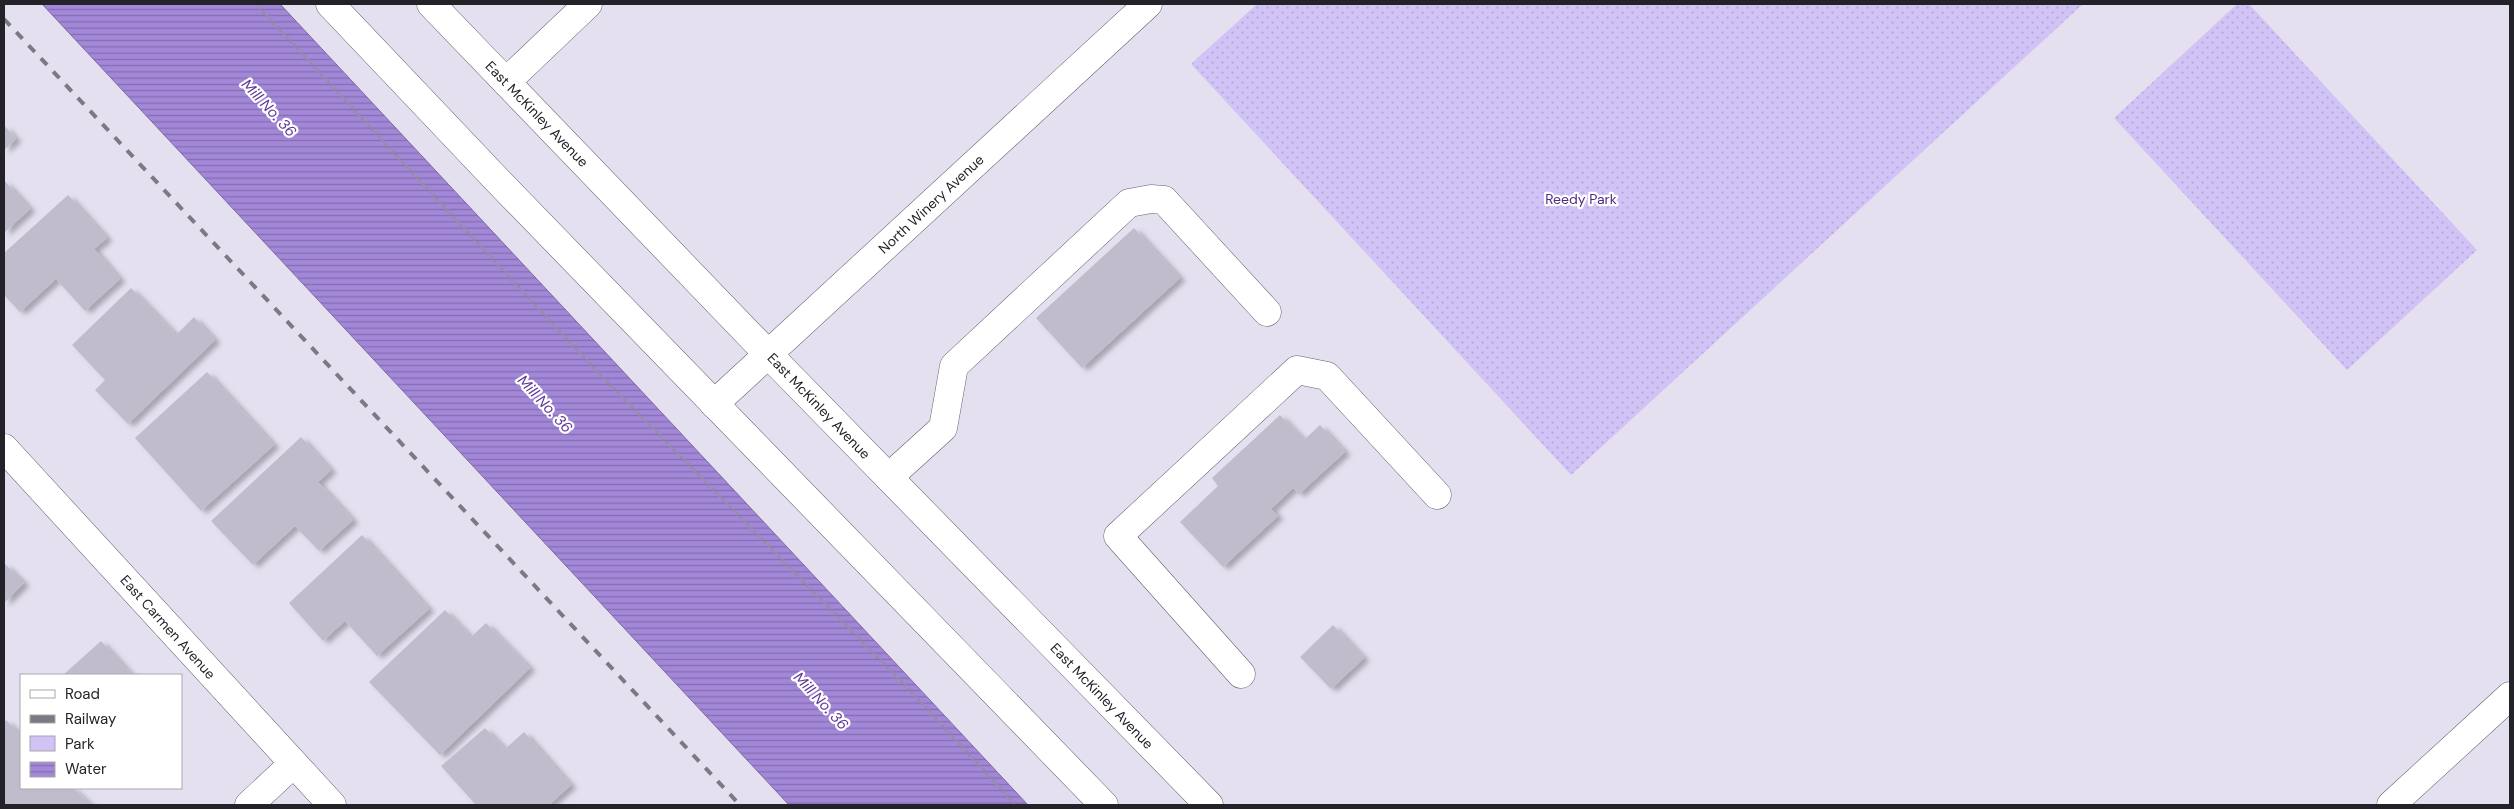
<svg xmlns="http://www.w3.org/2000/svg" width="2514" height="809" font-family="'DM Sans',sans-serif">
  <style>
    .green { fill: url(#green-dots) }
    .water { fill: url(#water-rules); stroke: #7d69a3 }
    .building { fill: #c0bccb; filter: url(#shadow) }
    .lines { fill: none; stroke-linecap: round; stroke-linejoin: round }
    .minor-casing { stroke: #635f6c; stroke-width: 29 }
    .major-casing { stroke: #635f6c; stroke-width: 29 }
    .path { stroke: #918f9a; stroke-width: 3; stroke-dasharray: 2.5 2.5; stroke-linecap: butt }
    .minor { stroke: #fff; stroke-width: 28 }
    .major { stroke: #fff; stroke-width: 28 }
    .rail { stroke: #7b7984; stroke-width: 4; stroke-dasharray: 9 9; stroke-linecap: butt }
    .labels { text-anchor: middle; stroke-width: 4.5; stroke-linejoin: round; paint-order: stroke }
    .street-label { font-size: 14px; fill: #232228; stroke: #fff }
    .park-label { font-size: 14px; fill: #512987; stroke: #fff }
    .water-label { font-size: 15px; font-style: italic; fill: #613b9a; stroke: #fff }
  </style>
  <defs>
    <pattern id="green-dots" width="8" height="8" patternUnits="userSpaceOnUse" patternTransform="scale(1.25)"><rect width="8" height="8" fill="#d2c3f6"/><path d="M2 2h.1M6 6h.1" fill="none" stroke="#b4a7d3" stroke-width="1.8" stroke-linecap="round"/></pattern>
    <pattern id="water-rules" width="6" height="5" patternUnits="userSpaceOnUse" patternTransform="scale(1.25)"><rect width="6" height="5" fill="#a387d8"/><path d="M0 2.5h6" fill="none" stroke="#846eaf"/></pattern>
    <filter id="shadow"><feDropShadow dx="5.5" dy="3" stdDeviation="2.5" flood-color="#0004"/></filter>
  </defs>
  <rect width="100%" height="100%" fill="#e4e0f0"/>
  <!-- green -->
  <g class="green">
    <polygon points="1257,4 2083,4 1571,475 1191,64"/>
    <polygon points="2237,4 2249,4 2477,250 2347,370 2114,118"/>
  </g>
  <!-- water -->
  <polygon class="water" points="42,4 280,4 1028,805 789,805"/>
  <!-- building -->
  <g class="building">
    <polygon points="4,125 16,139 4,150"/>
    <polygon points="4,180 30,209 4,233"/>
    <polygon points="68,195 107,238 94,249 120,279 85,311 56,279 20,312 4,295 4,253"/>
    <polygon points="1134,228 1180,278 1082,368 1036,318"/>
    <polygon points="131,288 176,335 194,317 215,340 128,424 95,390 105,380 72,345"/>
    <polygon points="207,372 274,445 201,511 135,438"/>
    <polygon points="1280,415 1304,440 1320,425 1345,452 1299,494 1293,488 1271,509 1278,516 1223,567 1180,522 1218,486 1212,478"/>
    <polygon points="301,437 331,470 318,482 353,520 319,551 295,526 253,565 211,521"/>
    <polygon points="362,535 429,609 377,656 345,621 323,641 289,603"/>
    <polygon points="4,563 24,583 4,603"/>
    <polygon points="445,610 471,637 486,623 530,668 440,755 369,682"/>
    <polygon points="1333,625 1364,658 1331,689 1300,657"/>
    <polygon points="101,641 132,675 63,675"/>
    <polygon points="6,720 21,735 21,788 73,788 91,805 4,805 4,723"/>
    <polygon points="485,728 505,749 524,732 571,785 549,805 476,805 441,766"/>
  </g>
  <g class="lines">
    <defs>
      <g id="minor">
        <polyline points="506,82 588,4"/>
        <polyline points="714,404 1148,4"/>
        <polyline points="4,448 332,805"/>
        <polyline points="889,477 943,428 954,366 1129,203 1151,199 1164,200 1267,312"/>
        <polyline points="1241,674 1118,536 1297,370 1327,376 1437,495"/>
        <polyline points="249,805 293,764"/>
        <polyline points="2391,805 2510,696"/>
      </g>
      <g id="major">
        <polyline points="330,4 499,182 1104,805"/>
        <polyline points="431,4 768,354 1209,805"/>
      </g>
    </defs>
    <!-- minor casing -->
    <use href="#minor" class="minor-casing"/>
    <!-- major casing -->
    <use href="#major" class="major-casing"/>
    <!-- path -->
    <polyline class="path" points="256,4 588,362 900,680 1016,805"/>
    <!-- minor -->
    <use href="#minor" class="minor"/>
    <!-- major -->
    <use href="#major" class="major"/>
    <!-- rail -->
    <polyline class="rail" points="4,19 740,805"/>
  </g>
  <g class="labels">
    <!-- street labels -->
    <g class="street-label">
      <text transform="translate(537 114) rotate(46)" y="5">East McKinley Avenue</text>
      <text transform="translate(931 204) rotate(-43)" y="5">North Winery Avenue</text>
      <text transform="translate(819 406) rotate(46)" y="5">East McKinley Avenue</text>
      <text transform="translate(168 627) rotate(48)" y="5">East Carmen Avenue</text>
      <text transform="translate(1102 696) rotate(46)" y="5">East McKinley Avenue</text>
    </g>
    <!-- park labels -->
    <g class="park-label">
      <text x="1581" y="204">Reedy Park</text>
    </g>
    <!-- water labels -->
    <g class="water-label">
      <text transform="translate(269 108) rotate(47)" y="5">Mill No. 36</text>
      <text transform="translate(545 404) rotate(47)" y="5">Mill No. 36</text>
      <text transform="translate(821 701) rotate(47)" y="5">Mill No. 36</text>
    </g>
  </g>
  <!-- border -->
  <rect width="2514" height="809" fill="none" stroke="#232228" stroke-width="10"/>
  <!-- legend -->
  <rect x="20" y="674" width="162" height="115" fill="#ffffff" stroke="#a7a7a9"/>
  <rect x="30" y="690" width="25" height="8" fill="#ffffff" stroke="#a7a7a9"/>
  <text x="65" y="699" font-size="15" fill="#232228">Road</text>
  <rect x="30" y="715" width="25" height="8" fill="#7b7984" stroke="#a7a7a9"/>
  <text x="65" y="724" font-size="15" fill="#232228">Railway</text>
  <rect x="30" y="736" width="25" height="15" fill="#d2c3f6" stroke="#a7a7a9"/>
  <text x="65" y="749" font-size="15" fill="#232228">Park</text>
  <rect x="30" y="762" width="25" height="15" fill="url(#water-rules)" stroke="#a7a7a9"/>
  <text x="65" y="774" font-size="15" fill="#232228">Water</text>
</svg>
